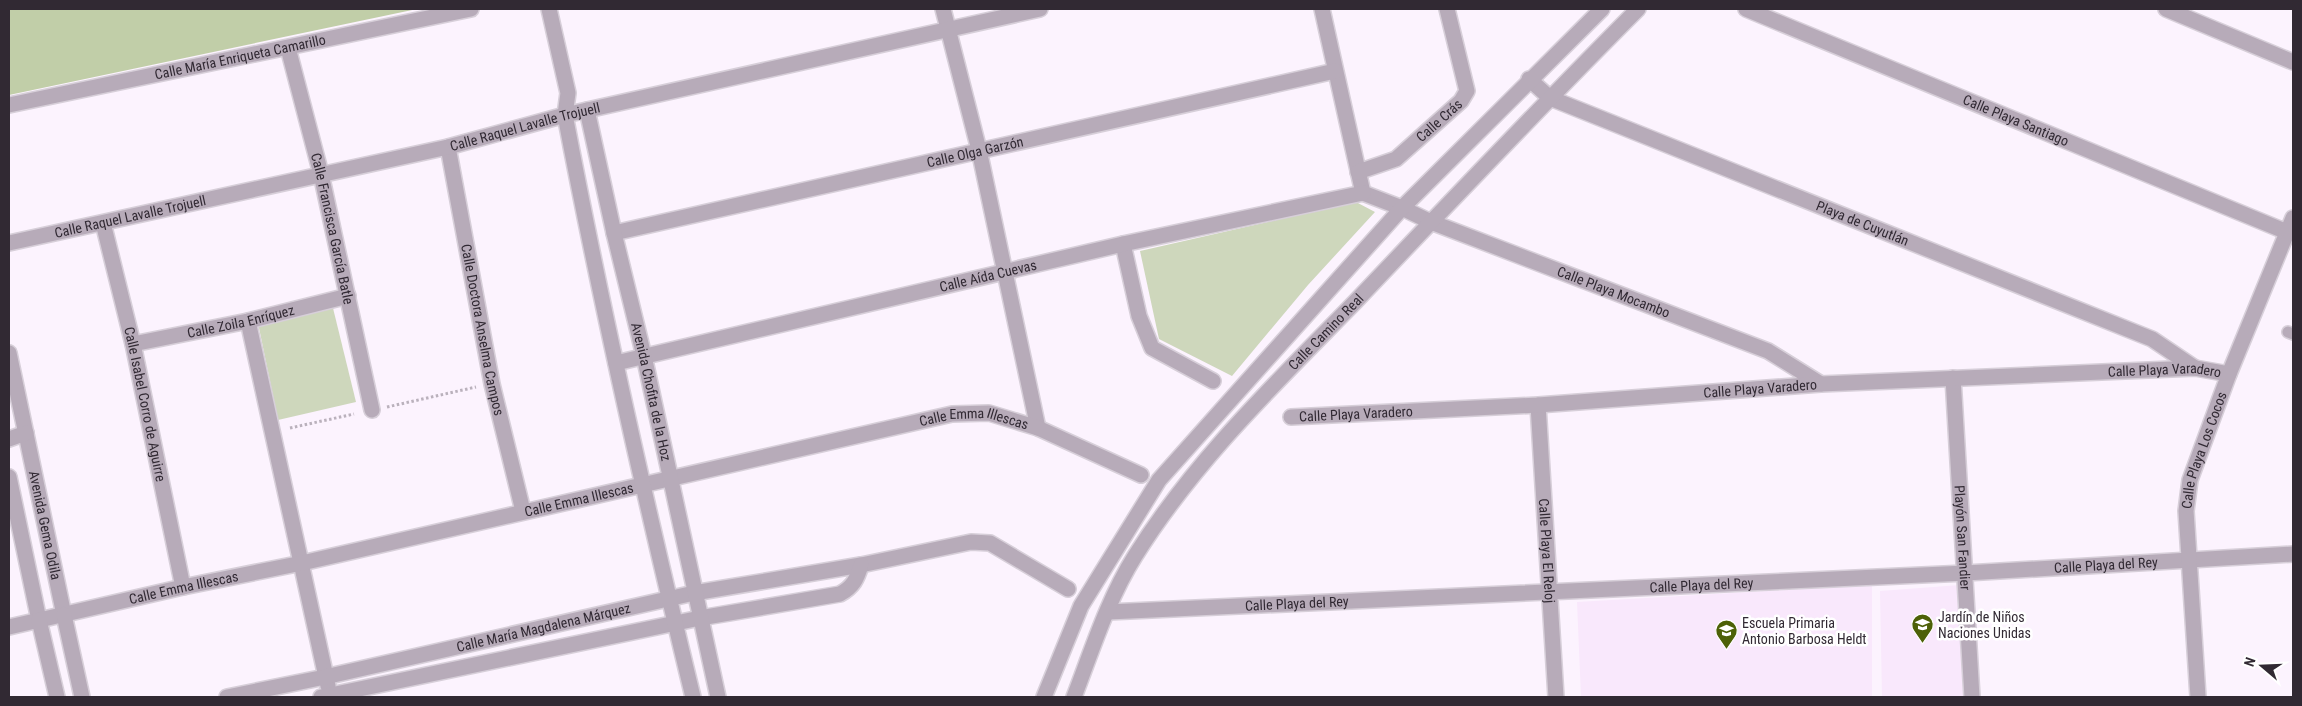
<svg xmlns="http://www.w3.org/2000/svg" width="2302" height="706" font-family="'Roboto Condensed',sans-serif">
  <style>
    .built { fill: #f9e8fc }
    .green { fill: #ced7bc }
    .forest { fill: #c1cea8 }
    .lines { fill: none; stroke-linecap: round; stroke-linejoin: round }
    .service-casing { stroke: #d7cfd9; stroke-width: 14 }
    .minor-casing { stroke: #d7cfd9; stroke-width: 18 }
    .tertiary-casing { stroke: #d7cfd9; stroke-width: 18 }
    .path { stroke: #bab1bc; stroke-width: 3; stroke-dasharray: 2.5 2.5; stroke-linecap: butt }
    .service { stroke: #b7abb9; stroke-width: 11 }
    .minor { stroke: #b7abb9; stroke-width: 15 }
    .tertiary { stroke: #b7abb9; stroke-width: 15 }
    .labels { text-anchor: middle; stroke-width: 5; stroke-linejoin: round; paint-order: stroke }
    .street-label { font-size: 14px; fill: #312933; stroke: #fff }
    .poi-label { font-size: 14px; fill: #312933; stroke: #fff; text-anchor: start }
  </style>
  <rect width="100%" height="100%" fill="#fcf3fe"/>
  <!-- built -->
  <g class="built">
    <polygon points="1872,585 1872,697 1581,697 1577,602"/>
    <polygon points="1960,585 1967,697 1882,697 1880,591"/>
  </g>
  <!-- green -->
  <g class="green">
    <polygon points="1356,202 1375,212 1308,285 1232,376 1159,339 1140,251"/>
    <polygon points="332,304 356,402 278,420 258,323"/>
  </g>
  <!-- forest -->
  <polygon class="forest" points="9,9 417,9 9,95"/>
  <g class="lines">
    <defs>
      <polyline id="service" points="2288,332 2293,334"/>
      <g id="minor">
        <polyline points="549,9 568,93 565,115"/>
        <polyline points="943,9 979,150 1038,428"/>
        <path id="s1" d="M1322,9L1363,193L1402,208L1431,222L1768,351L1821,384"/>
        <path id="s2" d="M1746,9L2287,232"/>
        <polyline points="2166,9 2293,62"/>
        <path id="s3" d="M288,48L321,174L372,410"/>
        <path id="s4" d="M1529,79L1550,98L2152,339L2195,368"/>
        <path id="s5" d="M9,105L471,9"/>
        <path id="s6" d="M448,147L492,384L523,511"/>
        <path id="s7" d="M1358,172L1396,159L1461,101L1467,91L1447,9"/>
        <path id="s8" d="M103,223L133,344L183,587"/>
        <path id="s9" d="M614,233L1335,71"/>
        <path id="s10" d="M9,243L448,147L565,115L1040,9"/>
        <polyline points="1123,244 1139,316 1152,348 1213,381"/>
        <polyline points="248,321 328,686"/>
        <path id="s11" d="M133,344L248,321L348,296"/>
        <path id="s12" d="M9,353L64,615"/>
        <path id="s13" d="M616,363L1123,244L1363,193"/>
        <path id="s14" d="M1953,378L1972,697"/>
        <path id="s15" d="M1538,405L1556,697"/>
        <path id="s16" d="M1291,417L1538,405L1821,384L2195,368L2229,374"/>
        <polyline points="9,439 26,433"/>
        <polyline points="9,477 39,620"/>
        <path id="s17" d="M1108,612L1966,573L2293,554"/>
        <path id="s18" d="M9,627L183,587L302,563L952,414L989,413L1038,428L1141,475"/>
        <path id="s19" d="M227,697L325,677L694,593L861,565L971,542L990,543L1068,589"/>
        <path d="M321,697L700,618L840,594C853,587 857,579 861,565"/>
        <path id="s20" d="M2198,697L2186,511L2190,480L2229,374L2293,218"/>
      </g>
      <g id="tertiary">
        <path id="s21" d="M587,110L614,233L644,356L718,697"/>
        <path d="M565,115C602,310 646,504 693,697"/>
        <polyline points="64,615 82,697"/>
        <polyline points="39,620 57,697"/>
        <polyline points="1044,697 1081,606 1159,480 1402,208 1602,9"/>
        <path id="s22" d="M1074,697C1092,650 1108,599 1135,556C1195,460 1277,382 1356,301C1449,203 1542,105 1638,9"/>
      </g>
    </defs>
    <!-- service casing -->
    <use href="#service" class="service-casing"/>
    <!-- minor casing -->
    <use href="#minor" class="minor-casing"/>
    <!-- tertiary casing -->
    <use href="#tertiary" class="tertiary-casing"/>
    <!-- path -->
    <g class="path">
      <polyline points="387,407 476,387"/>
      <polyline points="290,428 354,414"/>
    </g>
    <!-- service -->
    <use href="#service" class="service"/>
    <!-- minor -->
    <use href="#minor" class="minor"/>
    <!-- tertiary -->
    <use href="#tertiary" class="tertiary"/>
  </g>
  <!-- icons -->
  <defs>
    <symbol id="school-pin" viewBox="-11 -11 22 30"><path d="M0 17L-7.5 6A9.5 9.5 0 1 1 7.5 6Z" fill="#4d6007" stroke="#fff"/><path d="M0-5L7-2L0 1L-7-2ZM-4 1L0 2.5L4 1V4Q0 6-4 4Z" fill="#fff"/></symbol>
  </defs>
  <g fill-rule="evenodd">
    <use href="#school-pin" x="1910" y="612" width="25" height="34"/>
    <use href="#school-pin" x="1714" y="618" width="25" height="34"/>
  </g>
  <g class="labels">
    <!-- street labels -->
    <g class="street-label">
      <text dy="5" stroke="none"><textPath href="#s5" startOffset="236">Calle María Enriqueta Camarillo</textPath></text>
      <text dy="5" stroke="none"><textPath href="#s2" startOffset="292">Calle Playa Santiago</textPath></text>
      <text dy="5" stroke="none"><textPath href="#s7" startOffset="98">Calle Crás</textPath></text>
      <text dy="5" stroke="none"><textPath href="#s10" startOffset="529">Calle Raquel Lavalle Trojuell</textPath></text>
      <text dy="5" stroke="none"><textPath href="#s9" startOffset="370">Calle Olga Garzón</textPath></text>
      <text dy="5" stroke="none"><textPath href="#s10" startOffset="124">Calle Raquel Lavalle Trojuell</textPath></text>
      <text dy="5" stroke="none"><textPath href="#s4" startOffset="365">Playa de Cuyutlán</textPath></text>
      <text dy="5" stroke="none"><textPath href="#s3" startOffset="186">Calle Francisca García Batle</textPath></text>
      <text dy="5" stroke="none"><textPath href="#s13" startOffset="382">Calle Aída Cuevas</textPath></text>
      <text dy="5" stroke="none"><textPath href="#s1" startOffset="458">Calle Playa Mocambo</textPath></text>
      <text dy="5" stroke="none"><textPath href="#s11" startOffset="110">Calle Zoila Enríquez</textPath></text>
      <text dy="5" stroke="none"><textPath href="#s6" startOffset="186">Calle Doctora Anselma Campos</textPath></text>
      <text dy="5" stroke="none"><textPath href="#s22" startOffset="449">Calle Camino Real</textPath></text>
      <text dy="5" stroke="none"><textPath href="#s16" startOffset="875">Calle Playa Varadero</textPath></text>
      <text dy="5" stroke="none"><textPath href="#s16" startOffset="470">Calle Playa Varadero</textPath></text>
      <text dy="5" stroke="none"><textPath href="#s21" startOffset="289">Avenida Chofita de la Hoz</textPath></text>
      <text dy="5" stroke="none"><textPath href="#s8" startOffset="186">Calle Isabel Corro de Aguirre</textPath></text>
      <text dy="5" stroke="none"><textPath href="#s16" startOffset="65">Calle Playa Varadero</textPath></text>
      <text dy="5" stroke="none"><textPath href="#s18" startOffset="989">Calle Emma Illescas</textPath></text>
      <text dy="5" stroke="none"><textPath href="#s20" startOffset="250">Calle Playa Los Cocos</textPath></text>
      <text dy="5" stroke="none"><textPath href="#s18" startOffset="584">Calle Emma Illescas</textPath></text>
      <text dy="5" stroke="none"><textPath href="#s12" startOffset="176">Avenida Gema Odila</textPath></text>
      <text dy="5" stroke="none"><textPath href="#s14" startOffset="160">Playón San Fandier</textPath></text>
      <text dy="5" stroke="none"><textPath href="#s15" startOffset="146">Calle Playa El Reloj</textPath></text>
      <text dy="5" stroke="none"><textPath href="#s17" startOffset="999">Calle Playa del Rey</textPath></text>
      <text dy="5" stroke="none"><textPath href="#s17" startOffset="594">Calle Playa del Rey</textPath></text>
      <text dy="5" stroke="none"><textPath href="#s18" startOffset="179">Calle Emma Illescas</textPath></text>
      <text dy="5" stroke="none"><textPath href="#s17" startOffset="189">Calle Playa del Rey</textPath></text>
      <text dy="5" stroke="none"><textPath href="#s19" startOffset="324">Calle María Magdalena Márquez</textPath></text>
    </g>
    <!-- poi labels -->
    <g class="poi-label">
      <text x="1938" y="622">Jardín de Niños<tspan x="1938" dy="16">Naciones Unidas</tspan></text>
      <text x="1742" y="628">Escuela Primaria<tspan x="1742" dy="16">Antonio Barbosa Heldt</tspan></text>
    </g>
  </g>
  <!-- border -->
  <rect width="2302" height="706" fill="none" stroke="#312933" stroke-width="20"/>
  <!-- north arrow -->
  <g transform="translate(2262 666) rotate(289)" stroke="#ffffff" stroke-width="4" paint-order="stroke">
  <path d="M0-4L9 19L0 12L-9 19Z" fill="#312933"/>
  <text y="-8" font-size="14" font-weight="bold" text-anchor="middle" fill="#312933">N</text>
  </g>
</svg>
